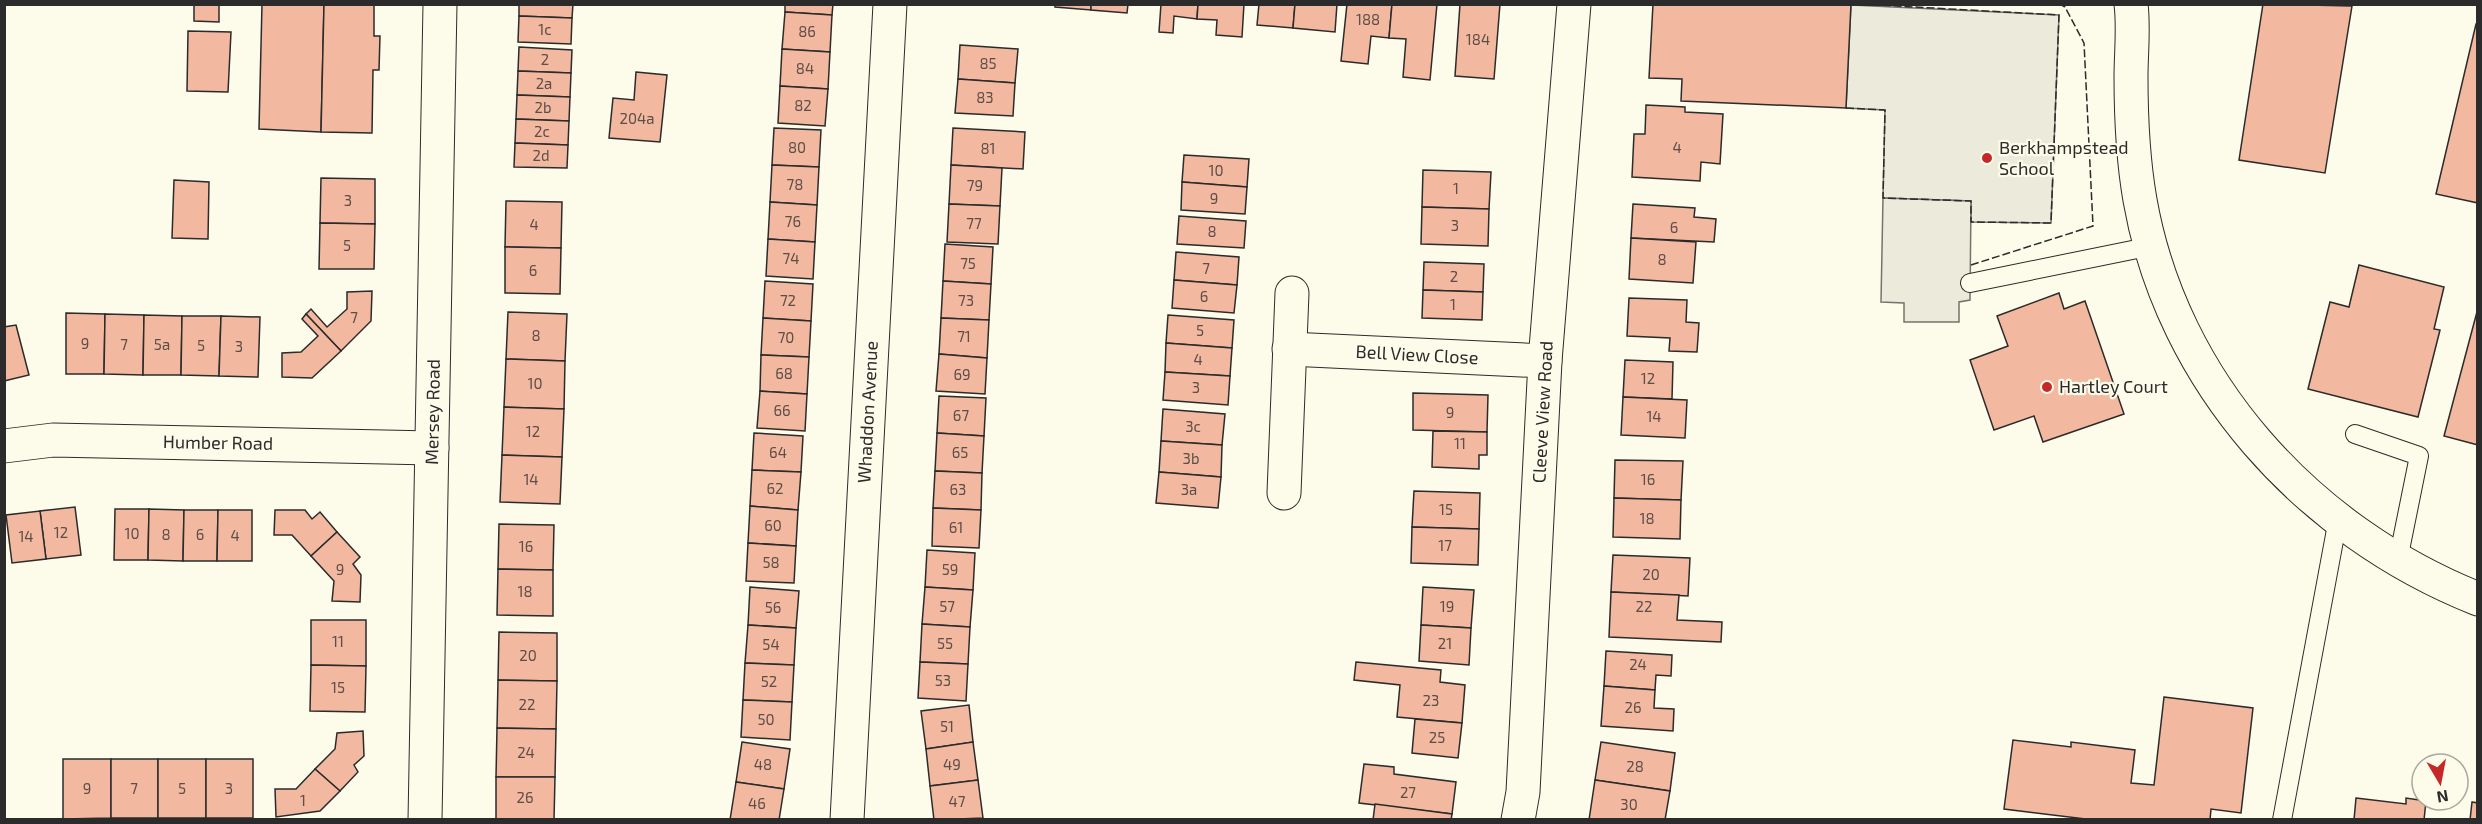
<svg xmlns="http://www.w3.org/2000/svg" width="2482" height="824" font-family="'Exo 2',sans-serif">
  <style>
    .green { fill: #ecebdb; stroke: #74746e; stroke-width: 1.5 }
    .parking { fill: #eceadb; stroke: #74746e; stroke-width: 1.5 }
    .building { fill: #f2b8a0; stroke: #2b2b2b; stroke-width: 1.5 }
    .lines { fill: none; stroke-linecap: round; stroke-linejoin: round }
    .lane-casing { stroke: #2b2b2b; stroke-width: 20 }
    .street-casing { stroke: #2b2b2b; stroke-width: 35 }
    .secondary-casing { stroke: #2b2b2b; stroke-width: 35 }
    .lane { stroke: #fdfbea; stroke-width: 18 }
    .street { stroke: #fdfbea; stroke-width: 33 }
    .secondary { stroke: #fdfbea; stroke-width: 33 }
    .fence { stroke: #2b2b2b; stroke-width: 1.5; stroke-dasharray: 8 3; stroke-linecap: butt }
    .poi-dot { fill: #c62828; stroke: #fdfbea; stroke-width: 2 }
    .labels { text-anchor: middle; stroke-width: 4.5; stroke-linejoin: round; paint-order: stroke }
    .number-label { font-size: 15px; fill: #5d4e48 }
    .poi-label { font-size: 18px; fill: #2b2b2b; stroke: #fdfbea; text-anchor: start }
    .street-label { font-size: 18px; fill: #2b2b2b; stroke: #fdfbea }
  </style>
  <rect width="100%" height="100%" fill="#fdfbea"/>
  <!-- green -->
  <polygon class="green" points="1851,5 2059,15 2051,223 1971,222 1971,201 1883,198 1885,110 1846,108"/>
  <!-- parking -->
  <polygon class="parking" points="1883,198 1971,201 1970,300 1959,302 1959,322 1904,322 1904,303 1881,302"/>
  <!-- building -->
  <g class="building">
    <polygon points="194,4 219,4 219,22 194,21"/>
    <polygon points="262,4 324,4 321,132 259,129"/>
    <polygon points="324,4 374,4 374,36 380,36 379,70 373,70 372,133 321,132"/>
    <polygon points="519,4 573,4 572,18 519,16"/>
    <polygon points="785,4 833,4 832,15 785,12"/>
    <polygon points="1055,4 1091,4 1091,10 1055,7"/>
    <polygon points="1091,4 1128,4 1127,13 1091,10"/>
    <polygon points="1161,4 1198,4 1197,19 1174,16 1173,33 1159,32"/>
    <polygon points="1198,4 1244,4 1242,37 1216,35 1217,20 1197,19"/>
    <polygon points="1259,4 1295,4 1293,28 1257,25"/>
    <polygon points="1295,4 1337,4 1335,32 1293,28"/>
    <polygon points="1347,4 1392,4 1389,38 1371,36 1368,64 1341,61"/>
    <polygon points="1392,4 1437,4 1430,80 1403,77 1406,39 1389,38"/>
    <polygon points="1460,4 1500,4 1494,79 1455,76"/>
    <polygon points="1653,4 1851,4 1846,108 1681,101 1682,79 1649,78"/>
    <polygon points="2263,4 2352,6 2325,173 2239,160"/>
    <polygon points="785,12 832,15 830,52 782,49"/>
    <polygon points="519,16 572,18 571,44 518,42"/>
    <polygon points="2476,24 2478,24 2478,203 2436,194"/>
    <polygon points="188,31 231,32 228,92 187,91"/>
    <polygon points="960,45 1018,49 1015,83 958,79"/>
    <polygon points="519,47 572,50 571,73 518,71"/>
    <polygon points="782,49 830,52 828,89 780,86"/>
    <polygon points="518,71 571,73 570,97 517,95"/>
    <polygon points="636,72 667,75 660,142 609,138 613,98 634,100"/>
    <polygon points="958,79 1015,83 1013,116 955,113"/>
    <polygon points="780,86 828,89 825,126 778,123"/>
    <polygon points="517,95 570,97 569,121 516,119"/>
    <polygon points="1646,105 1685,107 1685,112 1723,114 1720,164 1701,162 1700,181 1632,177 1634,134 1645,134"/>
    <polygon points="516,119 569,121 568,145 515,143"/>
    <polygon points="774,128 821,130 819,167 772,165"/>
    <polygon points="953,128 1025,132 1023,169 951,165"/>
    <polygon points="515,143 568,145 567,168 514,167"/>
    <polygon points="1184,155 1249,159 1247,187 1182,182"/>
    <polygon points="772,165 819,167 817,205 770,202"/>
    <polygon points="951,165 1002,168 1000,206 949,204"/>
    <polygon points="1423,170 1491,172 1489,209 1422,207"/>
    <polygon points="321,178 375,179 375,224 320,223"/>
    <polygon points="174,180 209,182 208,239 172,238"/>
    <polygon points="1182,182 1247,187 1245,214 1181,210"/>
    <polygon points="506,201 562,202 561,248 505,247"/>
    <polygon points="770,202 817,205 815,242 768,239"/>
    <polygon points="949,204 1000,206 998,244 947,242"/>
    <polygon points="1633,204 1695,208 1694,217 1716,219 1714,242 1631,238"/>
    <polygon points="1422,207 1489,209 1488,246 1421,244"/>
    <polygon points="1179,216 1246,221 1244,248 1177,244"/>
    <polygon points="320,223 375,224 374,269 319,269"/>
    <polygon points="1631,238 1696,242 1693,283 1629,279"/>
    <polygon points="768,239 815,242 813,279 766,276"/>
    <polygon points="945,244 993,247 991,284 943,281"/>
    <polygon points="505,247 561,248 560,294 505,293"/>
    <polygon points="1176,252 1239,257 1237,285 1174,280"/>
    <polygon points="1424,262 1484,264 1483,292 1423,290"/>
    <polygon points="2359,265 2444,287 2434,329 2440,330 2418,417 2308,389 2330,302 2349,307"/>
    <polygon points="1174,280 1237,285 1234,313 1172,308"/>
    <polygon points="765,281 813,284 811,321 763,318"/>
    <polygon points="943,281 991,284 989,320 941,318"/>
    <polygon points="1423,290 1483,292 1482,320 1422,318"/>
    <polygon points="372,291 371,321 341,351 306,314 311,309 327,327 347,309 347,292"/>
    <polygon points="2059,293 2064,309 2085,301 2124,414 2043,442 2034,416 1994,430 1970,360 2008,346 1997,316"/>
    <polygon points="1629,298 1687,300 1686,322 1699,323 1697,352 1669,351 1670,338 1627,336"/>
    <polygon points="2478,308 2478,445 2444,436"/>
    <polygon points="508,312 567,314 565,361 506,359"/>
    <polygon points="66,313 105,314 104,374 66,374"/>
    <polygon points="105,314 144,315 143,375 104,374"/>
    <polygon points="306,314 341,351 312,378 282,377 282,353 301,352 318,336 302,319"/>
    <polygon points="144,315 182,316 181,375 143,375"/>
    <polygon points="1168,315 1234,320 1232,348 1166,343"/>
    <polygon points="182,316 221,316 219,376 181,375"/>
    <polygon points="221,316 260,317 258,377 219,376"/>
    <polygon points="763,318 811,321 809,357 761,355"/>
    <polygon points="941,318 989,320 987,358 939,354"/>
    <polygon points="16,325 29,375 4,381 4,327"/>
    <polygon points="1166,343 1232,348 1230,376 1165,372"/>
    <polygon points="939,354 987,358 985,394 936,391"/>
    <polygon points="761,355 809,357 807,394 760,391"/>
    <polygon points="506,359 565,361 564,409 504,407"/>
    <polygon points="1625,360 1673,362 1672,399 1623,397"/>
    <polygon points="1165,372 1230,376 1228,405 1163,400"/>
    <polygon points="760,391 807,394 805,431 757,428"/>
    <polygon points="1413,393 1488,395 1487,432 1413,430"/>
    <polygon points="939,396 986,398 984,436 937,433"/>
    <polygon points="1623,397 1687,400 1685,438 1621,435"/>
    <polygon points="504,407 564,409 562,457 502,455"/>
    <polygon points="1163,409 1225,414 1222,445 1161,441"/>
    <polygon points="1433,431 1487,432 1487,455 1479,455 1479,469 1432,467"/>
    <polygon points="754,433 803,436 801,472 752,470"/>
    <polygon points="937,433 984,436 982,473 935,471"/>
    <polygon points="1161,441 1222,445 1221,477 1159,472"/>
    <polygon points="502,455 562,457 560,504 500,502"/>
    <polygon points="1615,460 1683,461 1681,500 1614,498"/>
    <polygon points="752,470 801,472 798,510 750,506"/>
    <polygon points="935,471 982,473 981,510 933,508"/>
    <polygon points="1159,472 1221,477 1218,508 1156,503"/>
    <polygon points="1414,491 1480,493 1479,529 1412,527"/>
    <polygon points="1614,498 1681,500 1680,539 1613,537"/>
    <polygon points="750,506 798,510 796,546 748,543"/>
    <polygon points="75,507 81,555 46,559 40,511"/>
    <polygon points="933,508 981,510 979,548 932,546"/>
    <polygon points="115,509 149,509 148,560 114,560"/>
    <polygon points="149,509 184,510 183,561 148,560"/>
    <polygon points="184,510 218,510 217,561 183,561"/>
    <polygon points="218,510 252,510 252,561 217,561"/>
    <polygon points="275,510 305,510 312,519 320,512 337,532 311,556 292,535 274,535"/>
    <polygon points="40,511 46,559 12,563 6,515"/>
    <polygon points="499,524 554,525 553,570 498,569"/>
    <polygon points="1412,527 1479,529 1478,565 1411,563"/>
    <polygon points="337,532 360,557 353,564 361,575 360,602 332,601 334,581 311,556"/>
    <polygon points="748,543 796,546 794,583 746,581"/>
    <polygon points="927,550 975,553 973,590 925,587"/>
    <polygon points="1613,555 1690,558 1688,596 1611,592"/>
    <polygon points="498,569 553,570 553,616 497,615"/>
    <polygon points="750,587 799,591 796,628 748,625"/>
    <polygon points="925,587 973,590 970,627 922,624"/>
    <polygon points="1423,587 1474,590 1471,628 1421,625"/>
    <polygon points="1611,592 1679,595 1677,620 1722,622 1721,642 1609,637"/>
    <polygon points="311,620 366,620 366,666 311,665"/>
    <polygon points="922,624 970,627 968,664 920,662"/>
    <polygon points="748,625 796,628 794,665 745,663"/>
    <polygon points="1421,625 1471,628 1469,665 1419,661"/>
    <polygon points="499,632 557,633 557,681 498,680"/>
    <polygon points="1606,651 1672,655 1671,676 1656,675 1655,690 1604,686"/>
    <polygon points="920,662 968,664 966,701 918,698"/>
    <polygon points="1356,662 1441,670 1440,682 1465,685 1462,723 1397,717 1400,685 1354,680"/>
    <polygon points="745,663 794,665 792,702 743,700"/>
    <polygon points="311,665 366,666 365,712 310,711"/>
    <polygon points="498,680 557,681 556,729 497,728"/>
    <polygon points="1604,686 1655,690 1654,708 1674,709 1673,731 1601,726"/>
    <polygon points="2164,697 2253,708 2241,813 2211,809 2210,820 2094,820 2004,809 2013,740 2071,747 2071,742 2135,750 2131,783 2154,785"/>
    <polygon points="743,700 792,702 790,740 741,737"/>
    <polygon points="969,705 973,742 926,749 921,711"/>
    <polygon points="1415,719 1462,723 1458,758 1412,753"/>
    <polygon points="497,728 556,729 555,777 496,777"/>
    <polygon points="363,731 364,756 354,765 358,772 340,791 315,769 335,749 337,733"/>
    <polygon points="742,742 790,749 784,789 736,782"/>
    <polygon points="973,742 978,780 930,786 926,749"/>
    <polygon points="1601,742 1675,753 1670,791 1595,780"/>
    <polygon points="63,759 111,759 111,818 63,819"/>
    <rect x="111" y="759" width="47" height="59"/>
    <rect x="158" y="759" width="48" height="59"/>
    <rect x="206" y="759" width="47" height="59"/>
    <polygon points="1364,764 1394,767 1394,774 1456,782 1452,814 1359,803"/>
    <polygon points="315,769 340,791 320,811 276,817 275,789 296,789"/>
    <polygon points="496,777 555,777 554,820 496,820"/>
    <polygon points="978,780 983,818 934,820 930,786"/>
    <polygon points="1595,780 1670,791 1665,820 1589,820"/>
    <polygon points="736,782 784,789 779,820 730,820"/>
    <polygon points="2356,798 2406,804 2406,798 2426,801 2424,820 2354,820"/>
    <polygon points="2472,802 2478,803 2478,820 2470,820"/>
    <polygon points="1375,804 1452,814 1451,820 1373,820"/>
  </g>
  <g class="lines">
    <defs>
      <g id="lane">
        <polyline points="1970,283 2152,246"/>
        <polyline points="2355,434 2419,456 2398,560"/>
        <polyline points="2282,820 2338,519"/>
      </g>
      <g id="street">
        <polyline points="1289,349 1545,361"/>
        <polyline points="4,446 53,440 432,448"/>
        <polyline points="1284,493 1292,293"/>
        <polyline points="425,820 440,4"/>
        <polyline points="847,820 890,4"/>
        <polyline points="1518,820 1523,792 1545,361 1574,4"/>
      </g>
      <path id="secondary" d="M2131,4C2134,28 2131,53 2131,77C2131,118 2133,160 2140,200C2172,382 2307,531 2478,599"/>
    </defs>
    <!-- lane casing -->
    <use href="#lane" class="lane-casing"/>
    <!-- street casing -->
    <use href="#street" class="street-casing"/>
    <!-- secondary casing -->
    <use href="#secondary" class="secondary-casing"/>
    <!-- lane -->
    <use href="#lane" class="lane"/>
    <!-- street -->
    <use href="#street" class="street"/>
    <!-- secondary -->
    <use href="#secondary" class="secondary"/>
    <!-- fence -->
    <g class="fence">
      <polyline points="1846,108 1885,110 1883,198 1971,201 1971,222 2051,223 2059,15 1860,4"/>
      <polyline points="1971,265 2093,226 2084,43 2065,7 2060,4"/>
    </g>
  </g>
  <!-- markers -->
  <g class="poi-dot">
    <circle cx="1987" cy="158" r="6"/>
    <circle cx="2047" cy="387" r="6"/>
  </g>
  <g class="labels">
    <!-- number labels -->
    <g class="number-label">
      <text x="1368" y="25">188</text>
      <text x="545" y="35">1c</text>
      <text x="807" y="37">86</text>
      <text x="1478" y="45">184</text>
      <text x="545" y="65">2</text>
      <text x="988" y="69">85</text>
      <text x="805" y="74">84</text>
      <text x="544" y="89">2a</text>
      <text x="985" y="103">83</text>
      <text x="803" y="111">82</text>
      <text x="543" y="113">2b</text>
      <text x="637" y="124">204a</text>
      <text x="542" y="137">2c</text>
      <text x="797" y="153">80</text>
      <text x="1677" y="153">4</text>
      <text x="988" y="154">81</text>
      <text x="541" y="161">2d</text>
      <text x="1216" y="176">10</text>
      <text x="795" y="190">78</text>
      <text x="975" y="191">79</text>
      <text x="1456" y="194">1</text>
      <text x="1214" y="204">9</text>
      <text x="348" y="206">3</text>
      <text x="793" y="227">76</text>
      <text x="974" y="229">77</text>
      <text x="534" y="230">4</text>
      <text x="1455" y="231">3</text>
      <text x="1674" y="233">6</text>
      <text x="1212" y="237">8</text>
      <text x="347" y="251">5</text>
      <text x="791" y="264">74</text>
      <text x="1662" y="265">8</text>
      <text x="968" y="269">75</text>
      <text x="1206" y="274">7</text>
      <text x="533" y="276">6</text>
      <text x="1454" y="282">2</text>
      <text x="1204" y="302">6</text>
      <text x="788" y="306">72</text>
      <text x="966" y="306">73</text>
      <text x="1453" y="310">1</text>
      <text x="354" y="323">7</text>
      <text x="1200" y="336">5</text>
      <text x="536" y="341">8</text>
      <text x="964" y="342">71</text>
      <text x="786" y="343">70</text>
      <text x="85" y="349">9</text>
      <text x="124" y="350">7</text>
      <text x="162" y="350">5a</text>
      <text x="201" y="351">5</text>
      <text x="239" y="352">3</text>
      <text x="1198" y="365">4</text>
      <text x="784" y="379">68</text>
      <text x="962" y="380">69</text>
      <text x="1648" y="384">12</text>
      <text x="535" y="389">10</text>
      <text x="1196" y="393">3</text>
      <text x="782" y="416">66</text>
      <text x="1450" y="418">9</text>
      <text x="961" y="421">67</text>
      <text x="1654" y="422">14</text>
      <text x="1193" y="432">3c</text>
      <text x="533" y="437">12</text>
      <text x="1460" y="449">11</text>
      <text x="778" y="458">64</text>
      <text x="960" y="458">65</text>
      <text x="1191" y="464">3b</text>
      <text x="531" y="485">14</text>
      <text x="1648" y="485">16</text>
      <text x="775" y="494">62</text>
      <text x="958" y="495">63</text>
      <text x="1189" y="495">3a</text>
      <text x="1446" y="515">15</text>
      <text x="1647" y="524">18</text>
      <text x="773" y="531">60</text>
      <text x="956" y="533">61</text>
      <text x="61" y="538">12</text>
      <text x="132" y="539">10</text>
      <text x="166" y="540">8</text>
      <text x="200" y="540">6</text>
      <text x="235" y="541">4</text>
      <text x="26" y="542">14</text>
      <text x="1445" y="551">17</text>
      <text x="526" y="552">16</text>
      <text x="771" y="568">58</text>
      <text x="340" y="575">9</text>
      <text x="950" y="575">59</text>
      <text x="1651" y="580">20</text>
      <text x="525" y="597">18</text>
      <text x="947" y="612">57</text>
      <text x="1447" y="612">19</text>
      <text x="1644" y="612">22</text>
      <text x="773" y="613">56</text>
      <text x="338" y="647">11</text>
      <text x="945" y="649">55</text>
      <text x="1445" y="649">21</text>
      <text x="771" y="650">54</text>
      <text x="528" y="661">20</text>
      <text x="1638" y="670">24</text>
      <text x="943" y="686">53</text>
      <text x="769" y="687">52</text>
      <text x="338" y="693">15</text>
      <text x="1431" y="706">23</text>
      <text x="527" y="710">22</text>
      <text x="1633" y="713">26</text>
      <text x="766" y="725">50</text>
      <text x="947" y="732">51</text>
      <text x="1437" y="743">25</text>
      <text x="526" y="758">24</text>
      <text x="763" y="770">48</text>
      <text x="952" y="770">49</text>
      <text x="1635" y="772">28</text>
      <text x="87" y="794">9</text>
      <text x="134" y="794">7</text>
      <text x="182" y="794">5</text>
      <text x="229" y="794">3</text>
      <text x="1408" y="798">27</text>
      <text x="525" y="803">26</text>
      <text x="303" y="806">1</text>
      <text x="957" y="807">47</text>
      <text x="757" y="809">46</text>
      <text x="1629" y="810">30</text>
    </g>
    <!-- poi labels -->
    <g class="poi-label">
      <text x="1999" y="154">Berkhampstead<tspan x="1999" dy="21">School</tspan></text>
      <text x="2059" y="393">Hartley Court</text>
    </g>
    <!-- street labels -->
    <g class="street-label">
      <text transform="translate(1417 355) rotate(3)" y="6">Bell View Close</text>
      <text transform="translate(433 412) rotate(-89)" y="6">Mersey Road</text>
      <text transform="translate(868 412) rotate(-87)" y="6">Whaddon Avenue</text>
      <text transform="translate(1543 412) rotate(-87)" y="6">Cleeve View Road</text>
      <text transform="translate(218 443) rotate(1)" y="6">Humber Road</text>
    </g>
  </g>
  <!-- border -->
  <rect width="2482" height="824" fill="none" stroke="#2b2b2b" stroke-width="12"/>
  <!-- north arrow -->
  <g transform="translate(2440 782) rotate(170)"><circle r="28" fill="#fdfbea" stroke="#a9a89e" stroke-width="1.5"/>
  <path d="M0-4.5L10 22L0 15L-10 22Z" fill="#c62828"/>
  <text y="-9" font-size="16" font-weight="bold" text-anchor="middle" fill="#2b2b2b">N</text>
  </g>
</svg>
